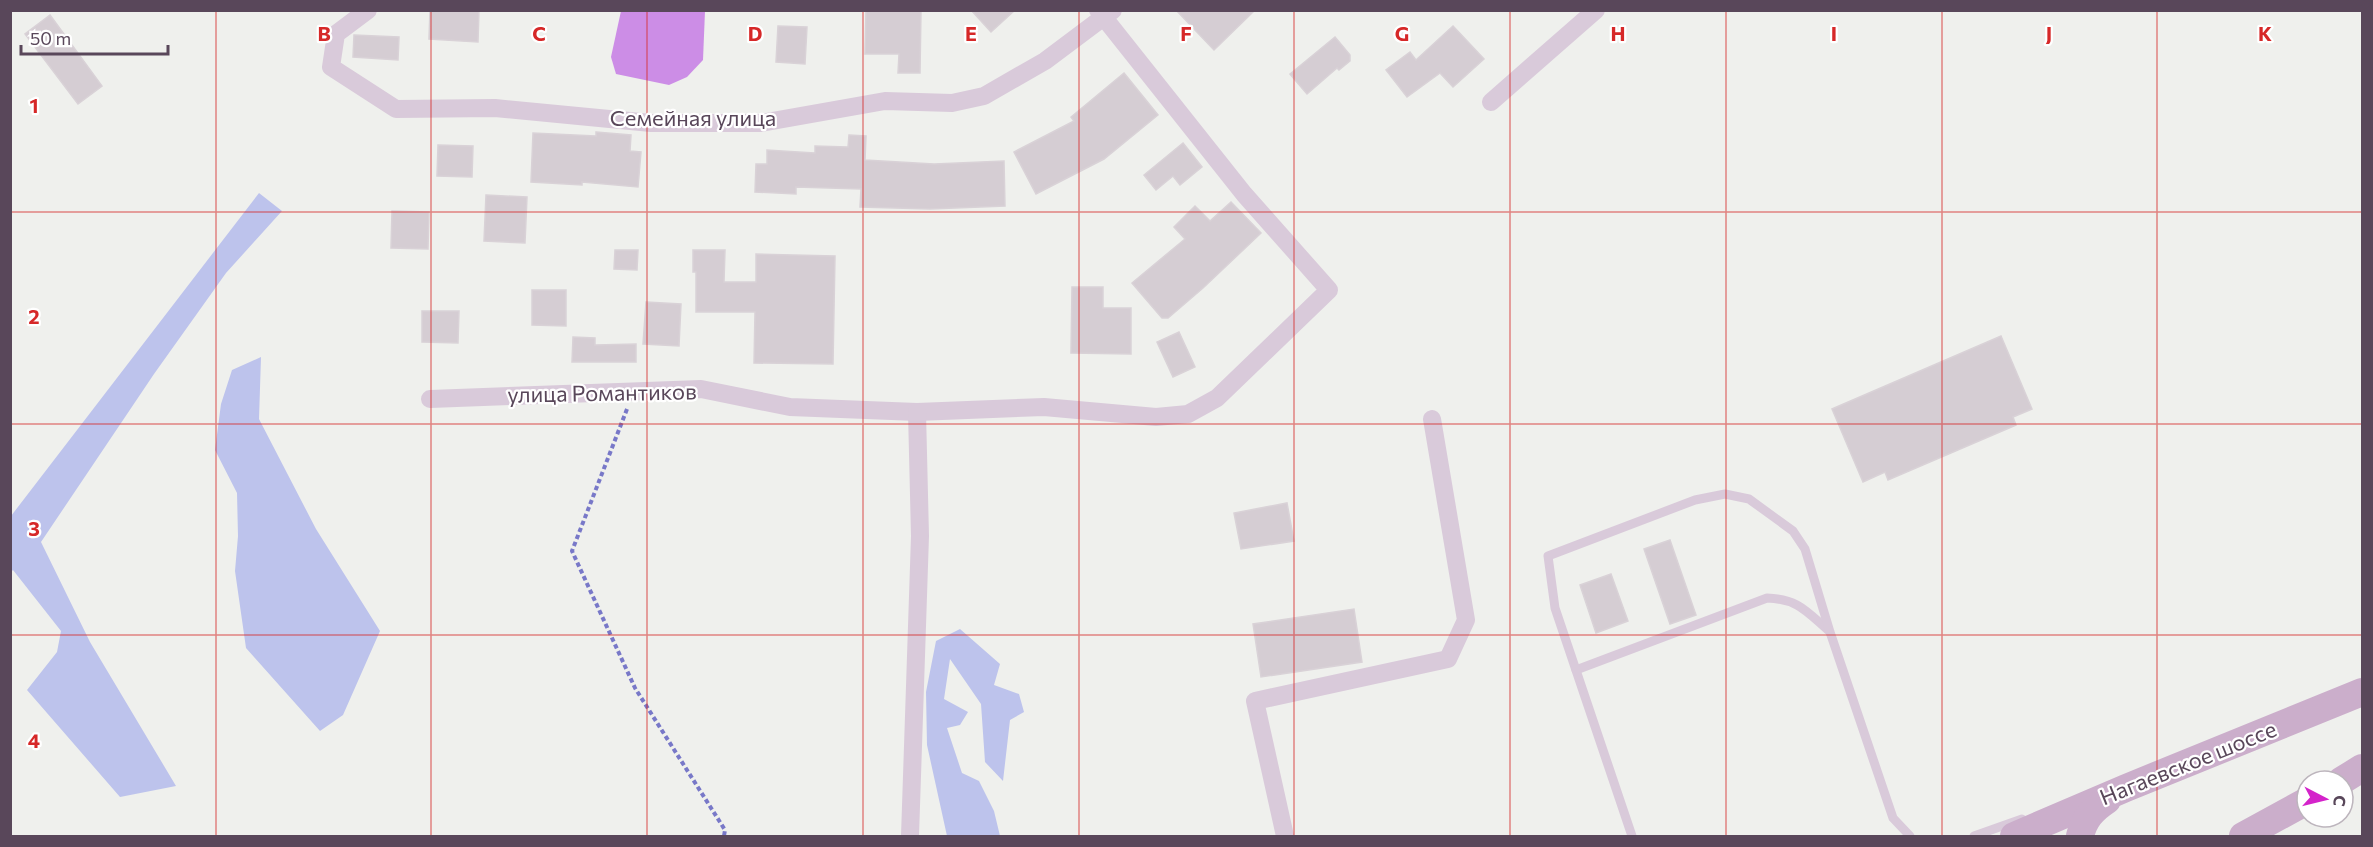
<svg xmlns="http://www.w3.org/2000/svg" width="2373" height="847" font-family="Commissioner,sans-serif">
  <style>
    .green { fill: #bdc3ec }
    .water { fill: #cc8de6 }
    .building { fill: #d5cdd3; stroke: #d9d2d7; stroke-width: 1.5 }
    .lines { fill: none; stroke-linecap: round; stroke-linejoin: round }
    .path { stroke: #7878c8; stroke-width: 4; stroke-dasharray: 4.5 3; stroke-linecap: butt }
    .lane { stroke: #d9cada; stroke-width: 9 }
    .street { stroke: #d9cada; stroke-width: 18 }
    .primary { stroke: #cbaecb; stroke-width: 28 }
    .grid { fill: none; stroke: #d62828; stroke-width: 1.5; stroke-opacity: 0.55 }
    .labels { text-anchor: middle; stroke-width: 4.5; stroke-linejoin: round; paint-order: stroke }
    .street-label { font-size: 22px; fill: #59475a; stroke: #fff }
    .grid-label { font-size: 20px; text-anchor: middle; font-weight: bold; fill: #d62828; stroke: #fff; stroke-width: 4.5; stroke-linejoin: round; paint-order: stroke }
  </style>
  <rect width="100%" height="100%" fill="#eff0ed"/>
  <!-- green -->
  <g class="green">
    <polygon points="259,193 282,211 226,273 154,374 41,542 90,642 176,786 120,797 27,690 57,652 61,631 13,570 11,572 11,516"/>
    <polygon points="261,357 259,419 316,529 380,631 343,715 320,731 246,648 235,571 238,536 237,493 215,450 221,404 232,370"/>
    <polygon points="960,629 1000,664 994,685 1019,694 1024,712 1010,720 1003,781 985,762 981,704 950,659 944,699 968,712 960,725 947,728 962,773 979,781 994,811 1000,836 947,836 927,745 926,692 936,641"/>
  </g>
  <!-- water -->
  <polygon class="water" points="621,11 705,11 703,60 687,77 669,85 616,74 611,57"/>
  <!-- building -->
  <g class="building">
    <polygon points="430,10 479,10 478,42 429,39"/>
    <polygon points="866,10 921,10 920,73 898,73 899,54 865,54"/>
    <polygon points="971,10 1015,10 991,32"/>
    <polygon points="1176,10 1255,10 1214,50"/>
    <polygon points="50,15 102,86 78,104 25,34"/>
    <polygon points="778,26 807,27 805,64 776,62"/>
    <polygon points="1453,26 1484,59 1453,87 1440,73 1407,97 1386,70 1410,52 1416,60"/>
    <polygon points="354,35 399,37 398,60 353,57"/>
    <polygon points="1335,37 1350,55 1350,61 1339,70 1337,68 1307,94 1290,74"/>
    <polygon points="1124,73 1158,115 1104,159 1036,194 1014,152 1074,121 1071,117"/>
    <polygon points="596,132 631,135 630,151 641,152 638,187 582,182 582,185 531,182 533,133 596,136"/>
    <polygon points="849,135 866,136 865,160 934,164 1004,161 1005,206 930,209 860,207 861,189 796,187 796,194 755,192 756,164 767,164 767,150 815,153 815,146 848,147"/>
    <polygon points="1183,143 1202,167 1180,185 1173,176 1156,190 1144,175"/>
    <polygon points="438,145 473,146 472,177 437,176"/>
    <polygon points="486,195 527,197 525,243 484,241"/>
    <polygon points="1231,202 1261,233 1203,288 1168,318 1162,318 1132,283 1185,239 1174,227 1195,206 1210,221"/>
    <polygon points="392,211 429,212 428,249 391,248"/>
    <polygon points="615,250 638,250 637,270 614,269"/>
    <polygon points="693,250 725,250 724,282 756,282 756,254 835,256 833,364 754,363 755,312 696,312 696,272 693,272"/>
    <polygon points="1072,287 1103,287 1103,308 1131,308 1131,354 1071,353"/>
    <polygon points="532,290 566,290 566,326 532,325"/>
    <polygon points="646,302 681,304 679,346 643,344"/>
    <polygon points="422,311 459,311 458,343 422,342"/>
    <polygon points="1179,332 1195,367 1173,377 1157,342"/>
    <polygon points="2001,336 2032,409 2013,417 2016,425 1888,480 1885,472 1863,482 1832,409"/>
    <polygon points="573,337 595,338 595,345 636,344 636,362 572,362"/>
    <polygon points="1287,503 1294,541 1241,549 1234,513"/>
    <polygon points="1670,540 1696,615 1670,624 1644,549"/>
    <polygon points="1611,574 1628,621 1596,633 1580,585"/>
    <polygon points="1354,609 1362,662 1261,677 1253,624"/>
  </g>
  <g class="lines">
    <!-- path -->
    <polyline class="path" points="627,409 572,551 635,688 725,830 724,836"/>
    <!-- lane -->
    <g class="lane">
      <path d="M1576,670L1767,598C1798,599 1806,611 1828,630"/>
      <polyline points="1632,836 1555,608 1548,556 1695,500 1725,494 1749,499 1793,531 1805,549 1830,632 1893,818 1910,836"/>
      <polyline points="1974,836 2022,819"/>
    </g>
    <!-- street -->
    <g class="street">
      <polyline points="368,10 336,34 331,67 396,109 495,108 651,123 761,123 885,101 952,103 984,96 1045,61 1113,10"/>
      <polyline points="1491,102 1596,10"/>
      <polyline points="430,399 701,389 790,407 917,412 1044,407 1156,417 1188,414 1217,398 1329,290 1244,194 1098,10"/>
      <polyline points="910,836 920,536 917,412"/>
      <polyline points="1285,836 1255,701 1448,659 1466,620 1432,419"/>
    </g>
    <!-- primary -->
    <g class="primary">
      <polyline points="2341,781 2362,768"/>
      <polyline points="2014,836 2126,788 2362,692"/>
      <path d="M2080,836C2084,819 2092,810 2107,800"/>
      <polyline points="2243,836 2307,801"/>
    </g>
  </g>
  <!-- grid -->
  <path class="grid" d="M216,10V836M431,10V836M647,10V836M863,10V836M1079,10V836M1294,10V836M1510,10V836M1726,10V836M1942,10V836M2157,10V836M10,212H2362M10,424H2362M10,635H2362"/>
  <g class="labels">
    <!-- street labels -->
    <g class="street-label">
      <text x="693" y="126">Семейная улица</text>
      <text transform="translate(602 393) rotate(-1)" y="8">улица Романтиков</text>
      <text transform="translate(2188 763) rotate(-22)" y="8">Нагаевское шоссе</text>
    </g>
  </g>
  <g class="grid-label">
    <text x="324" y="41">B</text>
    <text x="539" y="41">C</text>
    <text x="755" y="41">D</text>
    <text x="971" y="41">E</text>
    <text x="1186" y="41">F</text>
    <text x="1402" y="41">G</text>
    <text x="1618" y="41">H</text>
    <text x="1834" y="41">I</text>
    <text x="2049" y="41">J</text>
    <text x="2265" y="41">K</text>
    <text x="34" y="113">1</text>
    <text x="34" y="324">2</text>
    <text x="34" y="536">3</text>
    <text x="34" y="748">4</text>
  </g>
  <!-- border -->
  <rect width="2373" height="847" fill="none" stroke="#59475a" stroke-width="24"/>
  <!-- north arrow -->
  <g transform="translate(2325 799) rotate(97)"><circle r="28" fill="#ffffff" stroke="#bdb5bd" stroke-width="1.5"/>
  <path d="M0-4.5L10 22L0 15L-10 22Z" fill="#d423ca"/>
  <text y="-9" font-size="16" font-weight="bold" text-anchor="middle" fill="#59475a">С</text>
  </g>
  <!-- scale -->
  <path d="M21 45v9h147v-9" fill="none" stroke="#59475a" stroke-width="3"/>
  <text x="30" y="45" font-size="18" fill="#59475a" stroke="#ffffff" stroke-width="4.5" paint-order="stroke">50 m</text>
</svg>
